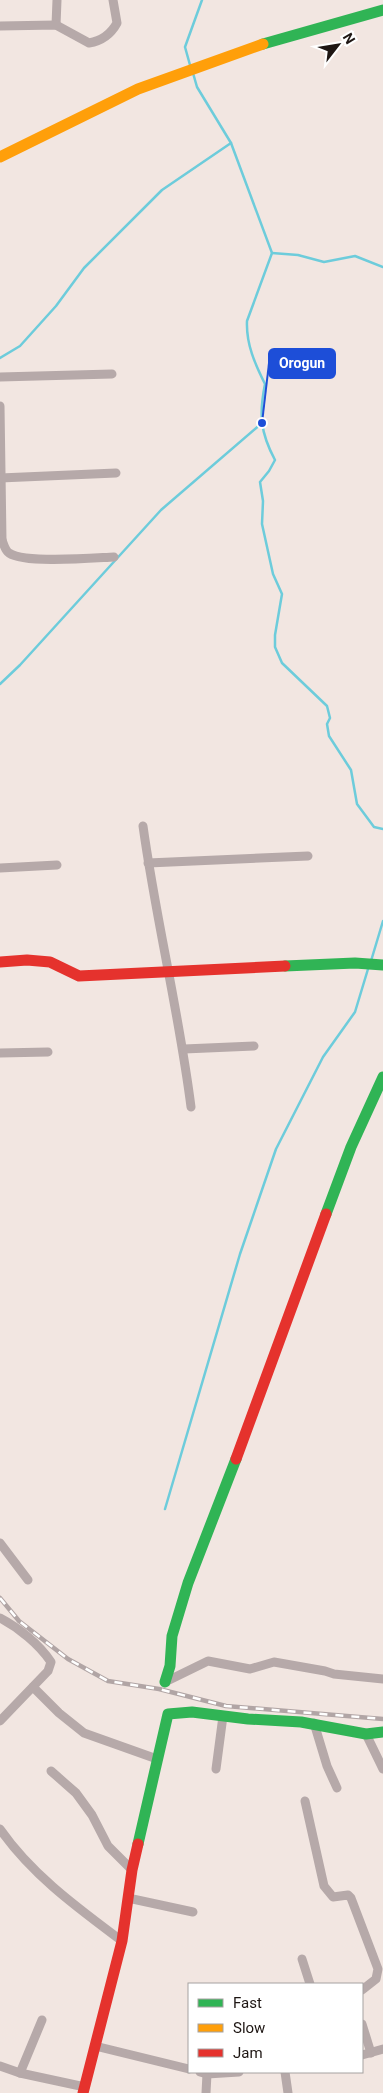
<svg xmlns="http://www.w3.org/2000/svg" width="383" height="2093" font-family="Roboto,sans-serif">
  <style>
    .lines { fill: none; stroke-linecap: round; stroke-linejoin: round }
    .stream { stroke: #6dccdb; stroke-width: 2.5 }
    .street { stroke: #b6a9a9; stroke-width: 9 }
    .fast { stroke: #30b455; stroke-width: 11 }
    .slow { stroke: #ff9f0a; stroke-width: 11 }
    .jam { stroke: #e5322d; stroke-width: 11 }
    .rail-casing { stroke: #b1a5a5; stroke-width: 4.5 }
    .rail { stroke: #fff; stroke-width: 2.5; stroke-dasharray: 8; stroke-linecap: butt }
    .leader { fill: none; stroke: #1d4ed8; stroke-width: 2 }
    .callout-dot { fill: #1d4ed8; stroke: #fff; stroke-width: 2 }
    .callout { fill: #1d4ed8; stroke: #1d4ed8; stroke-width: 2 }
    .callout-label { font-size: 14px; text-anchor: middle; font-weight: bold; fill: #fff }
  </style>
  <rect width="100%" height="100%" fill="#f2e6e1"/>
  <g class="lines">
    <!-- stream -->
    <g class="stream">
      <polyline points="190,65 185,47 202,0"/>
      <path d="M193,73L197,87L231,143L272,253L247,321C246,344 255,364 265,384C259,414 260,432 275,460L269,471L260,482L263,501L262,524L273,574L282,594L275,635V647L282,663L327,706L330,718L327,724L329,736L351,770L357,804L374,827L383,829"/>
      <polyline points="272,253 298,255 324,262 355,256 383,267"/>
      <polyline points="0,358 20,346 56,306 84,268 162,190 231,143"/>
      <polyline points="0,684 20,665 161,510 262,423"/>
      <polyline points="371,961 383,921"/>
      <polyline points="165,1509 240,1254 276,1149 323,1057 355,1012 368,969"/>
    </g>
    <!-- street -->
    <g class="street">
      <polyline points="56,25 57,0"/>
      <path d="M0,26L56,25L89,43C101,41 111,34 117,23L113,0"/>
      <polyline points="0,377 112,374"/>
      <polyline points="0,406 2,540"/>
      <polyline points="0,478 116,473"/>
      <path d="M0,541L2,540C4,545 5,550 9,553C25,564 93,558 114,557"/>
      <path d="M143,826C156,920 179,1012 191,1107"/>
      <polyline points="148,863 308,856"/>
      <polyline points="0,868 57,865"/>
      <polyline points="184,1049 254,1046"/>
      <polyline points="0,1053 48,1052"/>
      <polyline points="0,1543 28,1580"/>
      <path d="M0,1618C19,1628 39,1644 51,1662L48,1671L0,1721"/>
      <polyline points="165,1682 208,1661 250,1669 274,1662 325,1671 334,1674 383,1679"/>
      <polyline points="33,1687 59,1713 84,1733 157,1759"/>
      <polyline points="314,1723 327,1766 337,1788"/>
      <polyline points="366,1734 383,1769"/>
      <polyline points="216,1769 223,1716"/>
      <polyline points="51,1771 76,1793 92,1815 108,1846 132,1870"/>
      <polyline points="305,1801 324,1886 333,1897 348,1895 351,1898 378,1969 376,1979 362,1990"/>
      <path d="M0,1829C32,1875 78,1908 122,1941"/>
      <polyline points="128,1898 193,1912"/>
      <polyline points="302,1959 310,1984"/>
      <polyline points="362,2024 371,2053"/>
      <polyline points="95,2046 189,2069"/>
      <polyline points="362,2055 383,2049"/>
      <polyline points="0,2066 20,2073 85,2087"/>
      <polyline points="200,2072 207,2074 239,2072"/>
      <polyline points="285,2072 288,2093"/>
      <polyline points="20,2073 42,2020"/>
      <polyline points="206,2093 207,2074"/>
    </g>
    <!-- fast -->
    <g class="fast">
      <polyline points="263,44 383,10"/>
      <polyline points="285,966 355,963 383,965"/>
      <polyline points="326,1214 351,1147 383,1077"/>
      <polyline points="165,1682 170,1666 172,1636 188,1583 236,1459"/>
      <polyline points="138,1844 168,1714 192,1712 248,1719 301,1722 366,1734 383,1732"/>
    </g>
    <!-- slow -->
    <polyline class="slow" points="0,157 138,89 263,44"/>
    <!-- jam -->
    <g class="jam">
      <polyline points="0,962 27,960 50,962 79,976 285,966"/>
      <polyline points="236,1459 326,1214"/>
      <polyline points="83,2093 122,1941 132,1870 138,1844"/>
    </g>
    <defs>
      <polyline id="rail" points="0,1598 19,1621 68,1659 108,1681 159,1689 226,1706 383,1719"/>
    </defs>
    <!-- rail casing -->
    <use href="#rail" class="rail-casing"/>
    <!-- rail -->
    <use href="#rail" class="rail"/>
  </g>
  <!-- callouts -->
  <path class="leader" d="M262 423L269 363"/>
  <circle class="callout-dot" cx="262" cy="423" r="5"/>
  <rect class="callout" x="269" y="349" width="66" height="29" rx="5"/>
  <g class="callout-label">
    <text x="302" y="368">Orogun</text>
  </g>
  <!-- legend -->
  <rect x="188" y="1983" width="175" height="90" fill="#ffffff" stroke="#a5a2a1"/>
  <rect x="198" y="1999" width="25" height="8" fill="#30b455" stroke="#a5a2a1"/>
  <text x="233" y="2008" font-size="15" fill="#1e1613">Fast</text>
  <rect x="198" y="2024" width="25" height="8" fill="#ff9f0a" stroke="#a5a2a1"/>
  <text x="233" y="2033" font-size="15" fill="#1e1613">Slow</text>
  <rect x="198" y="2049" width="25" height="8" fill="#e5322d" stroke="#a5a2a1"/>
  <text x="233" y="2058" font-size="15" fill="#1e1613">Jam</text>
  <!-- north arrow -->
  <g transform="translate(338 45) rotate(59)" stroke="#ffffff" stroke-width="4" paint-order="stroke">
  <path d="M0-4L9 19L0 12L-9 19Z" fill="#1e1613"/>
  <text y="-8" font-size="14" font-weight="bold" text-anchor="middle" fill="#1e1613">N</text>
  </g>
</svg>
